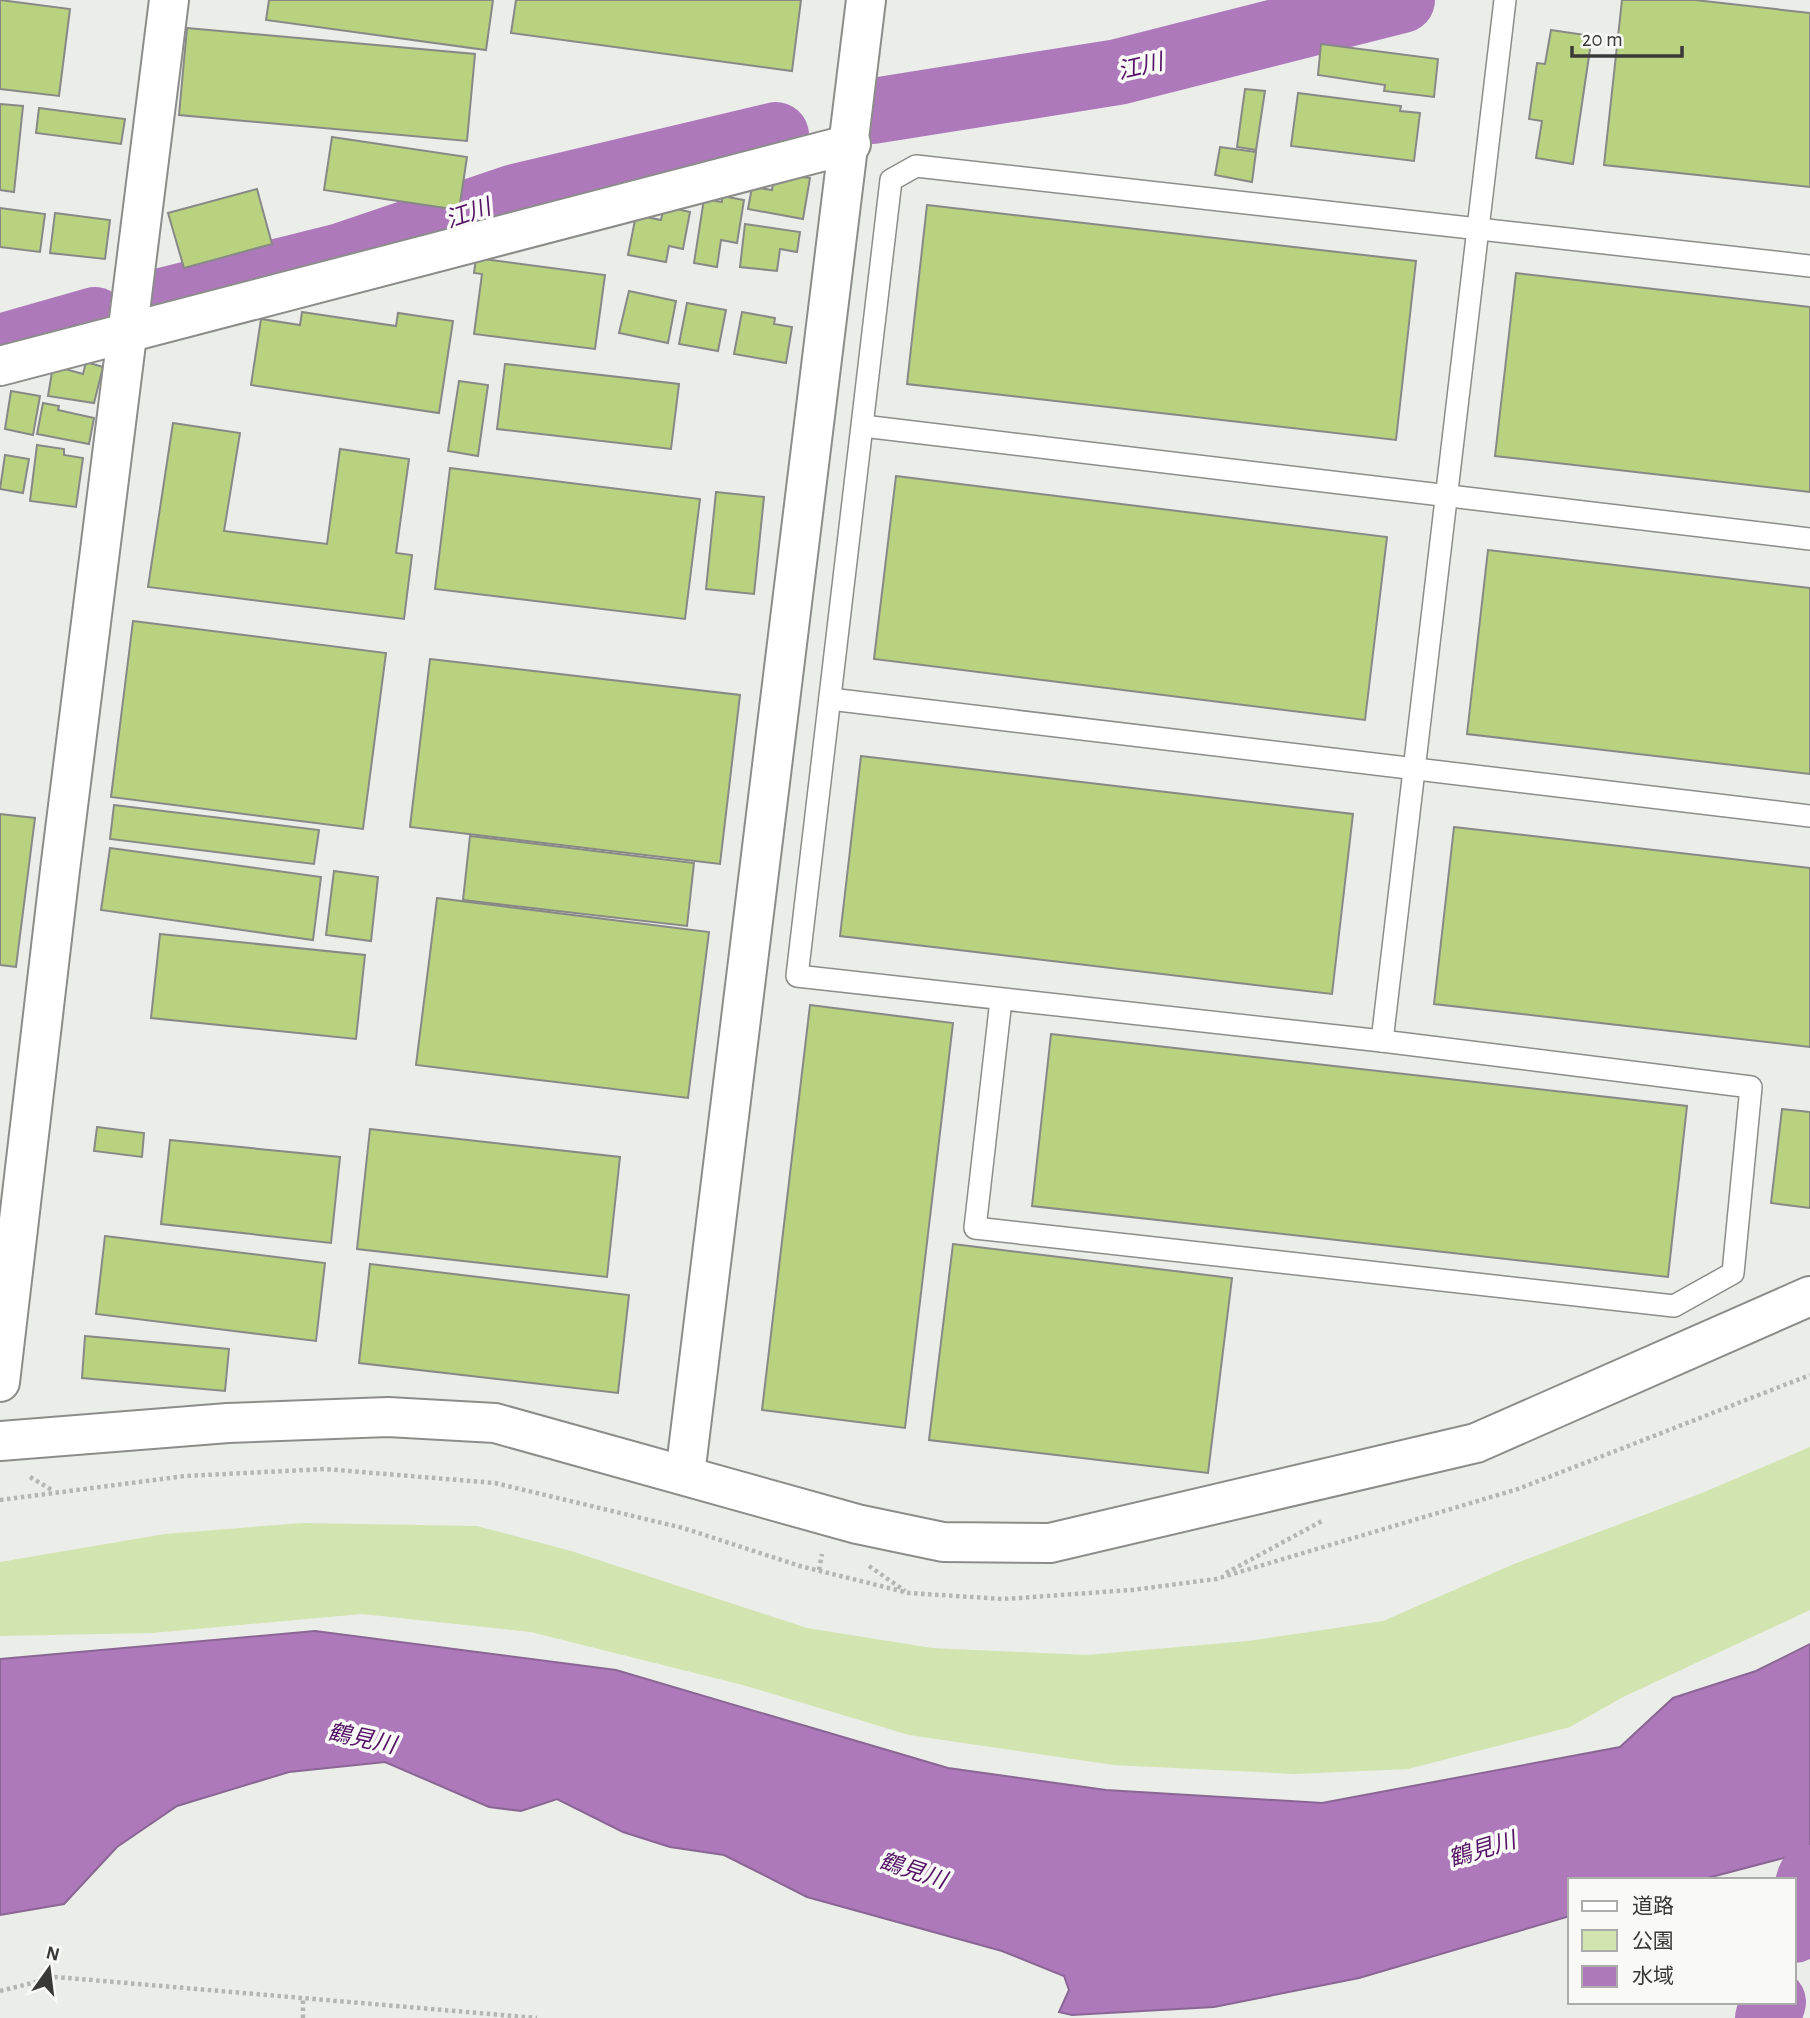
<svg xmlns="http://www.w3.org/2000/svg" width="1810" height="2018" font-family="'Alegreya Sans','Noto Sans JP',sans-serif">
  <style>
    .green { fill: #d2e4af }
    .water { fill: #ad79bb; stroke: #8a6694; stroke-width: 2 }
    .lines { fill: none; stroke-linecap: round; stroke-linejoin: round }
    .river { stroke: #ad79bb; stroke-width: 66 }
    .building { fill: #b8d280; stroke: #888986; stroke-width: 2 }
    .service-casing { stroke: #8c8d8a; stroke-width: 24 }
    .minor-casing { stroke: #8c8d8a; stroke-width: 42 }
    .tertiary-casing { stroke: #8c8d8a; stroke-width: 42 }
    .path { stroke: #b5b6b3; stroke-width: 4.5; stroke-dasharray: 3.5 3.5; stroke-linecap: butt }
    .service { stroke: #fff; stroke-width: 21 }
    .minor { stroke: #fff; stroke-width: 38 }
    .tertiary { stroke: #fff; stroke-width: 38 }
    .labels { text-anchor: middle; stroke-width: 7; stroke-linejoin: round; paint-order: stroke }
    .water-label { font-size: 23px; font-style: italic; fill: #551365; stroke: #f9faf7 }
  </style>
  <rect width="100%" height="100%" fill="#ebede9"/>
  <!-- green -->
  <polygon class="green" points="1810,1447 1810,1610 1623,1697 1570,1727 1408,1769 1295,1774 1114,1765 909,1735 743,1685 531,1632 362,1614 152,1633 0,1636 0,1562 165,1534 302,1523 477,1526 571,1551 807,1628 932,1648 1086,1655 1248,1641 1383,1621 1514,1564 1702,1493"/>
  <!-- water -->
  <polygon class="water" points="315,1631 616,1670 948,1768 1106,1790 1322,1803 1620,1747 1673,1698 1756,1671 1810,1644 1810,1851 1700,1880 1570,1880 1570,1916 1359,1978 1214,2007 1072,2015 1059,2012 1069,1990 1064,1976 1002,1951 807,1897 724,1855 670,1847 623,1832 557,1799 521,1811 489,1807 385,1762 289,1772 177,1806 117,1847 64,1904 0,1915 0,1659"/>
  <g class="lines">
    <!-- river -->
    <g class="river">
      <polyline points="873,111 1118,72 1402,0"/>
      <polyline points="162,301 341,256 515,197 776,135"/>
      <polyline points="0,347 95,320"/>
      <polyline points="1794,1930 1810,1878"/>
      <polyline points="1768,2018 1773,2002"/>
    </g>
  </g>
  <!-- building -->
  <g class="building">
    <polygon points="0,0 70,9 59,96 0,89"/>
    <polygon points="269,0 493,0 486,50 266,20"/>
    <polygon points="516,0 801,0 792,71 511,33"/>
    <polygon points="1622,0 1695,0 1810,13 1810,187 1604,165"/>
    <polygon points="187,28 475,54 467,141 179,115"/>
    <polygon points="1551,30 1592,36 1573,164 1536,158 1542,121 1529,119 1537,63 1545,64"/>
    <polygon points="1321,44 1438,59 1434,97 1384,91 1385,85 1318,75"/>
    <polygon points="1245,89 1265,91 1256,150 1237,147"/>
    <polygon points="1298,93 1401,106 1400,111 1420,113 1414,161 1291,146"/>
    <polygon points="0,104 23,106 14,192 0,190"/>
    <polygon points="39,108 125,119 121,144 36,133"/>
    <polygon points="332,137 467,157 459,210 324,190"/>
    <polygon points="1220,147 1256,152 1252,182 1215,175"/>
    <polygon points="788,175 810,178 803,219 748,209 752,187 772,190 774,178"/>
    <polygon points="257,189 272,244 184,268 168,213"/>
    <polygon points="722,196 744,200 737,243 721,240 717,267 694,263 704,199 722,202"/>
    <polygon points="927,205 1416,261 1396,440 907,384"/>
    <polygon points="664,206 690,212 683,249 669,246 666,262 628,255 636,215 661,220"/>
    <polygon points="0,208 45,214 40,252 0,247"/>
    <polygon points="55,213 110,220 105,259 50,253"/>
    <polygon points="745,224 800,232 797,252 780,249 777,271 740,267"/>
    <polygon points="476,258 605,275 595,349 474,334 482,274 474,273"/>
    <polygon points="1516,273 1810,307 1810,492 1495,456"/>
    <polygon points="629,291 676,301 668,343 619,333"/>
    <polygon points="687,303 726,310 718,351 679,344"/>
    <polygon points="302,312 396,326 398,313 453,321 439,413 251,385 261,319 300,325"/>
    <polygon points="742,312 775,318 774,324 792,327 786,363 734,354"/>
    <polygon points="86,362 103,367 94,403 48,396 52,372 65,369 83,374"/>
    <polygon points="505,364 679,384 671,449 497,429"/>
    <polygon points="459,381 488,385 478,456 448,451"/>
    <polygon points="11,391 40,396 33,435 5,429"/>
    <polygon points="43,403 59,406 58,410 94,418 89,444 37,434"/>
    <polygon points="173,423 240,433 224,531 327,544 340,449 409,459 396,553 412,555 404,619 148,587"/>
    <polygon points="37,445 64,449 64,455 83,458 76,507 30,501"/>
    <polygon points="5,455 29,459 23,493 0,489"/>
    <polygon points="450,468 700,499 685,619 435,589"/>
    <polygon points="896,476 1387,537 1365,720 874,659"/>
    <polygon points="716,492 764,497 754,594 706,589"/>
    <polygon points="1488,550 1810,588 1810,774 1467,734"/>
    <polygon points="133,621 386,653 363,829 111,797"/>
    <polygon points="430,659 740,695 720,864 410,827"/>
    <polygon points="861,756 1353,814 1332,994 840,936"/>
    <polygon points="114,805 319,830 314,864 110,839"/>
    <polygon points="0,814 35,818 16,967 0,965"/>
    <polygon points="1454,827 1810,868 1810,1047 1434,1004"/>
    <polygon points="470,836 694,863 687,926 463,900"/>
    <polygon points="110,848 321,877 313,940 101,910"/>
    <polygon points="334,871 378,877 371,941 326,935"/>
    <polygon points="437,898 709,932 688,1098 416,1065"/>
    <polygon points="160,934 365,955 356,1039 151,1018"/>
    <polygon points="810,1005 953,1023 905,1428 762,1410"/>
    <polygon points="1051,1034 1687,1106 1668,1277 1032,1206"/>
    <polygon points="1782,1109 1810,1112 1810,1208 1771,1203"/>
    <polygon points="97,1127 144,1133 142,1157 94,1151"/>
    <polygon points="370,1129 620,1157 607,1277 357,1249"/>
    <polygon points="170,1140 340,1157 331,1243 161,1224"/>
    <polygon points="105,1236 325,1263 316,1341 96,1314"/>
    <polygon points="953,1244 1232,1278 1208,1473 929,1440"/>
    <polygon points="370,1264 629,1295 618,1393 359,1363"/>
    <polygon points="85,1336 229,1349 225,1391 82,1378"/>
  </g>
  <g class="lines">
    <defs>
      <g id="service">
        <polyline points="863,426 1810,539"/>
        <polyline points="830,699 1810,816"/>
        <polyline points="1001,1000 975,1228 1674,1306 1733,1273 1751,1087 1382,1041 797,976 891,180 916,166 1810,266"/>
        <polyline points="1382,1041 1505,0"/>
      </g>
      <g id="minor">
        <polyline points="0,366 851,144"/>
        <polyline points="0,1382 60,870 169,0"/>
        <polyline points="685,1475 866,0"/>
      </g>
      <polyline id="tertiary" points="0,1441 228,1423 388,1417 495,1423 857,1524 943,1542 1050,1543 1476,1443 1810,1296"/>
    </defs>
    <!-- service casing -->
    <use href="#service" class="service-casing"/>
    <!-- minor casing -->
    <use href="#minor" class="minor-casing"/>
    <!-- tertiary casing -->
    <use href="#tertiary" class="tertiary-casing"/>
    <!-- path -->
    <g class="path">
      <polyline points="30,1477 52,1490"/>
      <polyline points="0,1500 185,1476 325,1469 495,1483 683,1528 800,1566 909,1593 1003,1599 1132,1590 1216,1579 1518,1489 1810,1375"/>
      <polyline points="869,1566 905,1591"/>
      <polyline points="819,1570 822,1554"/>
      <polyline points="1226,1573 1322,1521"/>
      <polyline points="0,1991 56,1977 537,2018"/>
      <polyline points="303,2018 303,1999"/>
    </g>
    <!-- service -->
    <use href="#service" class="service"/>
    <!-- minor -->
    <use href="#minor" class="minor"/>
    <!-- tertiary -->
    <use href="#tertiary" class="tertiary"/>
  </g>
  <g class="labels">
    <!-- water labels -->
    <g class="water-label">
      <text transform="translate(1140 66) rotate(-13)" y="8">江川</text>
      <text transform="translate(468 213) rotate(-19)" y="8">江川</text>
      <text transform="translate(362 1738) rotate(12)" y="8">鶴見川</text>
      <text transform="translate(1482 1849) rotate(-17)" y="8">鶴見川</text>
      <text transform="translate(913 1870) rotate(18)" y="8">鶴見川</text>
    </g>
  </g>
  <!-- legend -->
  <rect x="1568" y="1878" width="228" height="126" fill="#f9faf7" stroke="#acadab" stroke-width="2"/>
  <rect x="1582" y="1901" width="35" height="10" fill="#ffffff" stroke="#acadab" stroke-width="2"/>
  <text x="1632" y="1913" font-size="21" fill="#393938">道路</text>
  <rect x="1582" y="1930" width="35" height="21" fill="#d2e4af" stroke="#acadab" stroke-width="2"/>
  <text x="1632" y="1948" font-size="21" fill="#393938">公園</text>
  <rect x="1582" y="1966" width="35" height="21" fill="#ad79bb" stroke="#acadab" stroke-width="2"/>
  <text x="1632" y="1983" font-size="21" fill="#393938">水域</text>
  <!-- north arrow -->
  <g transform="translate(49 1969) rotate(14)" stroke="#f9faf7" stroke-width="5" paint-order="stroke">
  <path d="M0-5L12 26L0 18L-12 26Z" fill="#393938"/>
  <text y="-10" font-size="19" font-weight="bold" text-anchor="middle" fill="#393938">N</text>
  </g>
  <!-- scale -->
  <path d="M1572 46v10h110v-10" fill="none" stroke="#393938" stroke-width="3.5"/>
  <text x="1582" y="46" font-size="21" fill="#393938" stroke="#f9faf7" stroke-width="5" paint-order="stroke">20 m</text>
</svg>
